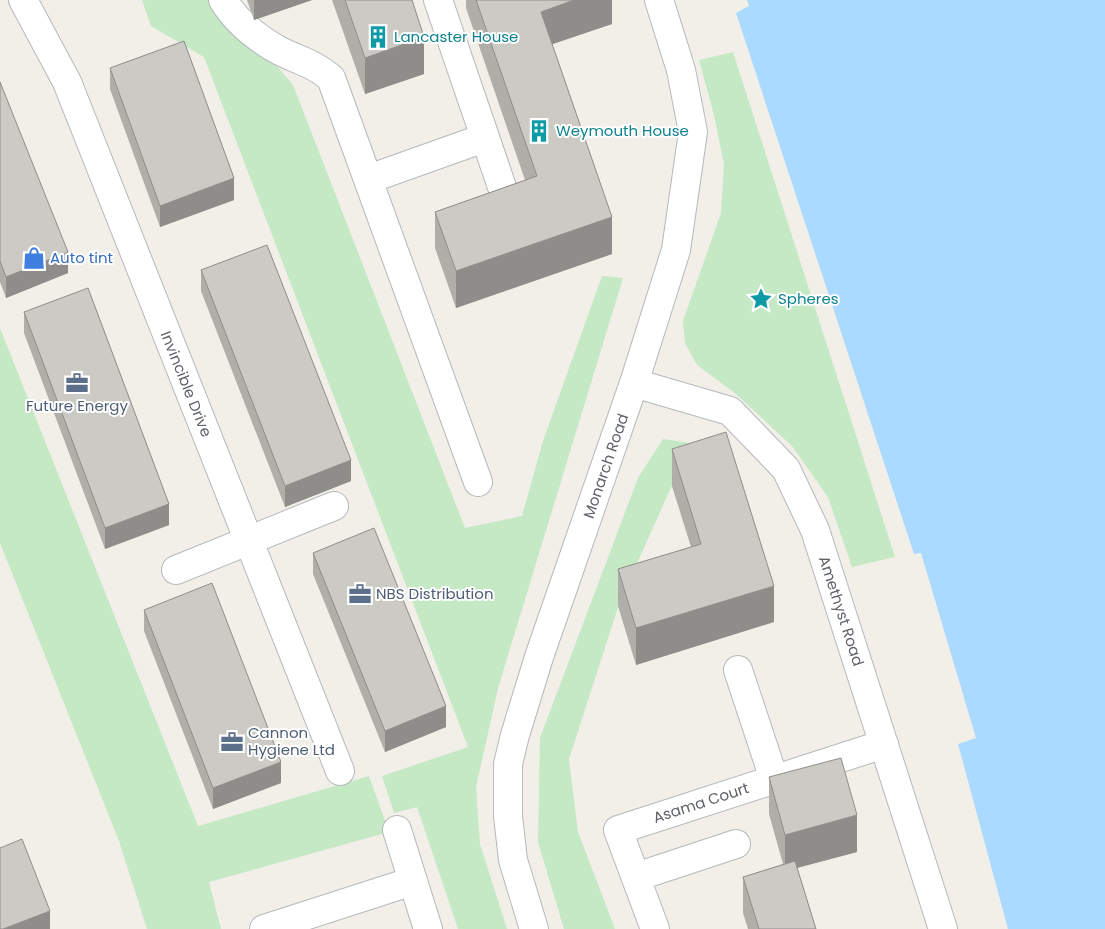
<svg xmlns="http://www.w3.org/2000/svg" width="1105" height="929" font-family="Poppins,sans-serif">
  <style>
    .green { fill: #c5e8c5 }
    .water { fill: #aadaff }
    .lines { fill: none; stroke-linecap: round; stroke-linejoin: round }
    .minor-casing { stroke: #b5b8bc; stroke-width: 30 }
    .minor { stroke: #fff; stroke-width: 28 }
    .wall { fill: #afaea9 }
    .shaded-wall { fill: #8f8d8a }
    .building { fill: #cccac5; stroke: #8f8d8a }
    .labels { text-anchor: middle; stroke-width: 4; stroke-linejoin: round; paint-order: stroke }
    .culture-label { font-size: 15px; fill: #0d838f; stroke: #fff; text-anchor: start }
    .shop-label { font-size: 15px; fill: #366cbe; stroke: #fff; text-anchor: start }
    .street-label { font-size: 15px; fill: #5f6368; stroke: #fff }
    .service-label { font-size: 15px; fill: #4e5e75; stroke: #fff; text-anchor: start }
  </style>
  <rect width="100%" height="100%" fill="#f1efe8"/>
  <!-- green -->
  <g class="green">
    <polygon points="142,0 214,0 253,38 293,85 465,528 522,516 543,441 602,276 623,278 498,688 476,787 480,844 507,929 458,929 417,807 394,813 382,776 468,747 204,57 151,26"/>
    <polygon points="733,52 895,557 852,567 828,497 792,446 736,394 697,365 685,343 683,321 721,213 724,164 714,115 699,60"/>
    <polygon points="0,328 198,826 369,776 389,832 209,882 221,929 147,929 119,841 0,543"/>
    <polygon points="663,439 704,445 678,472 620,601 569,759 578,832 615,929 564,929 538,842 540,738 638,478"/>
  </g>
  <!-- water -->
  <polygon class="water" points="747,0 1105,0 1105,929 1008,929 958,744 976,738 921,553 914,554 736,13 749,6"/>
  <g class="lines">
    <defs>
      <g id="minor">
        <polyline points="23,0 67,82 340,771"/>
        <path d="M223,0C236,21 258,39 280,51C300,61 313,63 331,78L478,482"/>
        <polyline points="438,0 502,187"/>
        <polyline points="369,179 484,138"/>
        <polyline points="634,383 730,411 786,469 815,530 943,929"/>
        <polyline points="176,570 334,506"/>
        <polyline points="738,670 774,779"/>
        <polyline points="397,830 428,929"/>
        <polyline points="636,877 736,844"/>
        <polyline points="264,929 413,881"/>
        <polyline points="534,929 513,860 508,816 508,764 515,735 539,657 634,383 676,250 693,132 681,70 659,0"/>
        <polyline points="655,929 618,830 884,744"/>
      </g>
    </defs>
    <!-- minor casing -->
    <use href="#minor" class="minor-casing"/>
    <!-- minor -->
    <use href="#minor" class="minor"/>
  </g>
  <!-- wall -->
  <g class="wall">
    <polygon points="247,0 312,0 254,20"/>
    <polygon points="332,0 412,0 424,74 365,94"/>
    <polygon points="466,0 612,0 612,24 552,44 612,254 456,308 435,248 435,212 525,180 466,8"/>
    <polygon points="110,68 234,200 160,227 110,89"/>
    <polygon points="0,82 68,273 6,298 0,282"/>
    <polygon points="201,270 351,481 285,507 201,291"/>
    <polygon points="24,312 169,525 105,549 24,333"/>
    <polygon points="672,449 774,622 636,665 618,606 618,569 691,547 672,486"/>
    <polygon points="313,553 446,727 385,752 313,574"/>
    <polygon points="144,610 281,783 213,809 144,631"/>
    <polygon points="769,777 857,852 797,868 816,929 748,929 743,913 743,877 783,864 769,814"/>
  </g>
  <!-- shaded-wall -->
  <g class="shaded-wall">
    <polygon points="254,0 312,0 254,20"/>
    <polygon points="574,0 612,0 612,24 541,48 541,12"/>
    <polygon points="424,37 424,74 365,94 365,58"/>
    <polygon points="234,178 234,200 160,227 160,206"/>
    <polygon points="612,217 612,254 456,308 456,271"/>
    <polygon points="68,252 68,273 6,298 6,277"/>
    <polygon points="351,460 351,481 285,507 285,486"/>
    <polygon points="169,504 169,525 105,549 105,528"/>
    <polygon points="774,586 774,622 636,665 636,628"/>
    <polygon points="446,706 446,727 385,752 385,731"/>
    <polygon points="281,762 281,783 213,809 213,788"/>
    <polygon points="857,815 857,852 785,871 785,835"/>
    <polygon points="50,911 50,929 3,929"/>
  </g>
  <!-- building -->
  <g class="building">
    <polygon points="345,0 412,0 424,37 365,58"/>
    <polygon points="476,0 574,0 541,12 612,217 456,271 435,212 537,176"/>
    <polygon points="184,41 234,178 160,206 110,68"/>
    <polygon points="0,82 68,252 6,277 0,261"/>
    <polygon points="267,245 351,460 285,486 201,270"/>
    <polygon points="88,288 169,504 105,528 24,312"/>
    <polygon points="726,432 774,586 636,628 618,569 701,544 672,449"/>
    <polygon points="374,528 446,706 385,731 313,553"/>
    <polygon points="212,583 281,762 213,788 144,610"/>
    <polygon points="841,758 857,815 785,835 769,777"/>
    <polygon points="22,839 50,911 3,929 0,929 0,848"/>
    <polygon points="795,861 816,929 759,929 743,877"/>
  </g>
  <!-- icons -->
  <defs>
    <symbol id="building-bare" viewBox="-9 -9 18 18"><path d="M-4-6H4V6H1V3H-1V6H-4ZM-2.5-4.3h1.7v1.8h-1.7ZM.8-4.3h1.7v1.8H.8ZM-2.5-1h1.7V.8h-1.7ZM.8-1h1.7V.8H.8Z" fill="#0f9aa8" stroke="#fff" stroke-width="2.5" paint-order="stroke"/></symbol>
    <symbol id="shop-bare" viewBox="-9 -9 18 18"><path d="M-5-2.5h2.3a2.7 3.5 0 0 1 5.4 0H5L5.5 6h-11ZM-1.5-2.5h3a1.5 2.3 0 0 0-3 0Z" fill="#3f7fe0" stroke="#fff" stroke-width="2.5" paint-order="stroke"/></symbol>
    <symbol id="sight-bare" viewBox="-9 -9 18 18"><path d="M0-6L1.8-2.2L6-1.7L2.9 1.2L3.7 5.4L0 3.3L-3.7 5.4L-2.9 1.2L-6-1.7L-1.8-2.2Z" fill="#0f9aa8" stroke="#fff" stroke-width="2.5" paint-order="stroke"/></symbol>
    <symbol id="office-bare" viewBox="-9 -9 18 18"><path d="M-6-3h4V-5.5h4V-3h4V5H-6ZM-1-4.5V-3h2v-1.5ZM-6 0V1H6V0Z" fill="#5c6f8a" stroke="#fff" stroke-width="2.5" paint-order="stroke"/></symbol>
  </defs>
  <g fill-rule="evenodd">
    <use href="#building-bare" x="362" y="21" width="32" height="32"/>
    <use href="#building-bare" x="523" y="115" width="32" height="32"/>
    <use href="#shop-bare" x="18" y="242" width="32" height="32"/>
    <use href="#sight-bare" x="745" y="283" width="32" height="32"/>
    <use href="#office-bare" x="61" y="367" width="32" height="32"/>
    <use href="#office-bare" x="344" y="578" width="32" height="32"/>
    <use href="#office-bare" x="216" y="726" width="32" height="32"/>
  </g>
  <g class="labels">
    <!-- culture labels -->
    <g class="culture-label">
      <text x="394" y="42">Lancaster House</text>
      <text x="556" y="136">Weymouth House</text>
      <text x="778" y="304">Spheres</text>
    </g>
    <!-- shop labels -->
    <g class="shop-label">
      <text x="50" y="263">Auto tint</text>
    </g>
    <!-- street labels -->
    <g class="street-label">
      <text transform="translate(186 384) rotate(68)" y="5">Invincible Drive</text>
      <text transform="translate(606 466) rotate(-71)" y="5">Monarch Road</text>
      <text transform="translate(841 611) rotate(72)" y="5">Amethyst Road</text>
      <text transform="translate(701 803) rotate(-18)" y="5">Asama Court</text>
    </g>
    <!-- service labels -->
    <g class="service-label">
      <text x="77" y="411" text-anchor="middle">Future Energy</text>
      <text x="376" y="599">NBS Distribution</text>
      <text x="248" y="738">Cannon<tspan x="248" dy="17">Hygiene Ltd</tspan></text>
    </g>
  </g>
</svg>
